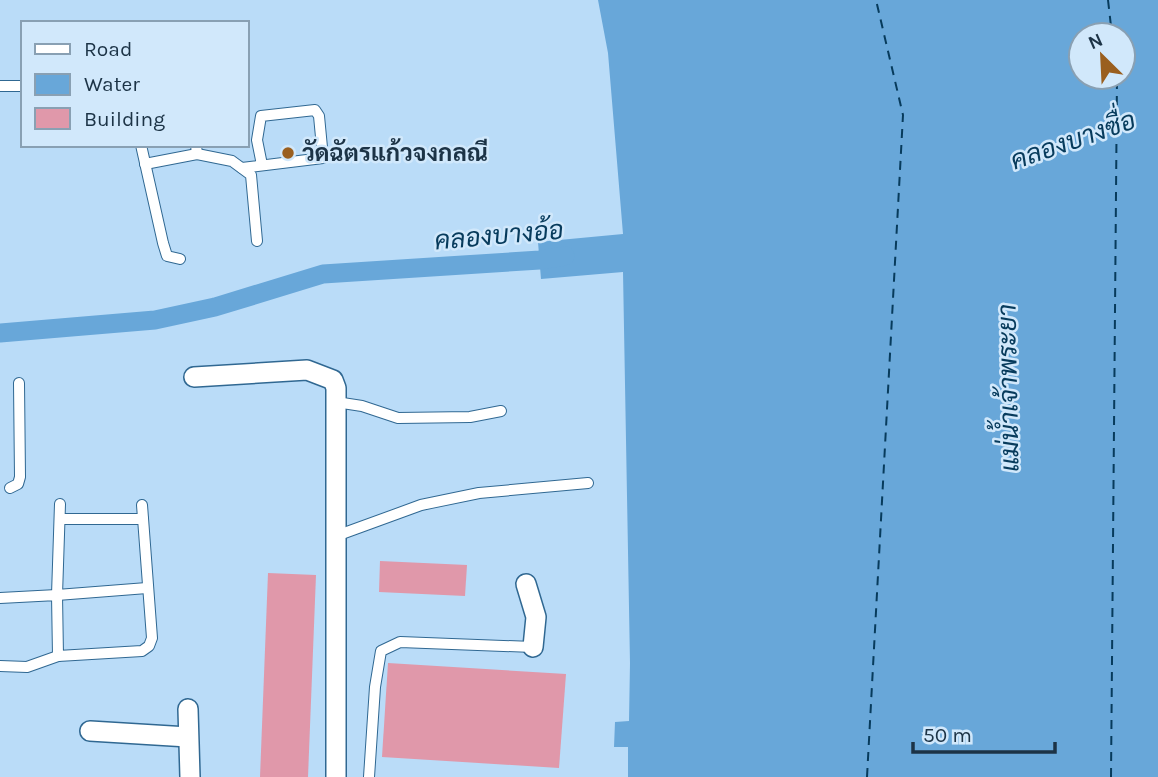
<svg xmlns="http://www.w3.org/2000/svg" width="1158" height="777" font-family="Karla,Sarabun,sans-serif">
  <style>
    .water { fill: #68a7d9; fill-rule: evenodd }
    .lines { fill: none; stroke-linecap: round; stroke-linejoin: round }
    .canal { stroke: #68a7d9; stroke-width: 19 }
    .ferry { stroke: #073b5c; stroke-width: 2; stroke-dasharray: 9 7; stroke-linecap: butt }
    .building { fill: #e098aa }
    .service-casing { stroke: #306892; stroke-width: 12 }
    .minor-casing { stroke: #306892; stroke-width: 22 }
    .service { stroke: #fff; stroke-width: 10 }
    .minor { stroke: #fff; stroke-width: 19 }
    .poi-dot { fill: #9a5f1f; stroke: #d1e8fb; stroke-width: 2.5 }
    .labels { text-anchor: middle; stroke-width: 5; stroke-linejoin: round; paint-order: stroke }
    .poi-label { font-size: 24px; font-weight: bold; fill: #1c3346; stroke: #d1e8fb; text-anchor: start }
    .water-label { font-size: 26px; font-style: italic; fill: #073b5c; stroke: #d1e8fb }
  </style>
  <rect width="100%" height="100%" fill="#badcf8"/>
  <!-- water -->
  <path class="water" d="M598,0H1158V777H628V747H614L615,722L629,721L630,663L623,272L541,279L538,242L623,234L608,53ZM1081,35H1123V77H1081Z"/>
  <g class="lines">
    <!-- canal -->
    <polyline class="canal" points="0,333 155,320 215,307 323,274 540,260 565,256"/>
    <!-- ferry -->
    <g class="ferry">
      <polyline points="1108,0 1112,35"/>
      <polyline points="867,777 903,115 876,0"/>
      <polyline points="1111,777 1117,77"/>
    </g>
  </g>
  <!-- building -->
  <g class="building">
    <polygon points="380,561 467,565 465,596 379,592"/>
    <polygon points="268,573 316,575 308,777 260,777"/>
    <polygon points="388,663 566,674 559,768 382,757"/>
  </g>
  <g class="lines">
    <defs>
      <g id="service">
        <polyline points="0,86 23,86"/>
        <polyline points="141,145 163,243 167,256 180,259"/>
        <polyline points="196,145 197,154 232,161 251,175 257,241"/>
        <polyline points="145,164 197,154"/>
        <polyline points="242,168 323,158 319,116 315,110 261,116 257,140 262,165"/>
        <polyline points="336,402 362,406 398,418 470,417 501,411"/>
        <polyline points="10,488 18,484 20,477 19,383"/>
        <polyline points="60,504 57,595 147,588"/>
        <polyline points="60,519 143,519"/>
        <polyline points="336,536 421,505 479,493 588,483"/>
        <polyline points="0,598 57,595 58,656 142,651 149,646 152,638 142,505"/>
        <polyline points="0,666 27,667 58,656"/>
        <polyline points="369,777 375,687 381,651 400,642 533,647"/>
      </g>
      <g id="minor">
        <polyline points="194,377 307,370 333,380 336,388 336,777"/>
        <polyline points="526,584 536,617 533,647"/>
        <polyline points="188,709 190,777"/>
        <polyline points="90,731 188,737"/>
      </g>
    </defs>
    <!-- service casing -->
    <use href="#service" class="service-casing"/>
    <!-- minor casing -->
    <use href="#minor" class="minor-casing"/>
    <!-- service -->
    <use href="#service" class="service"/>
    <!-- minor -->
    <use href="#minor" class="minor"/>
  </g>
  <!-- markers -->
  <circle class="poi-dot" cx="288" cy="153" r="7"/>
  <g class="labels">
    <!-- poi labels -->
    <g class="poi-label">
      <text x="302" y="161">วัดฉัตรแก้วจงกลณี</text>
    </g>
    <!-- water labels -->
    <g class="water-label">
      <text transform="translate(1073 140) rotate(-19)" y="9">คลองบางซื่อ</text>
      <text transform="translate(499 235) rotate(-5)" y="9">คลองบางอ้อ</text>
      <text transform="translate(1008 388) rotate(-91)" y="9">แม่น้ำเจ้าพระยา</text>
    </g>
  </g>
  <!-- legend -->
  <rect x="21" y="21" width="228" height="126" fill="#d1e8fb" stroke="#89a0b3" stroke-width="2"/>
  <rect x="35" y="44" width="35" height="10" fill="#ffffff" stroke="#89a0b3" stroke-width="2"/>
  <text x="84" y="56" font-size="21" fill="#1c3346">Road</text>
  <rect x="35" y="74" width="35" height="21" fill="#68a7d9" stroke="#89a0b3" stroke-width="2"/>
  <text x="84" y="91" font-size="21" fill="#1c3346">Water</text>
  <rect x="35" y="108" width="35" height="21" fill="#e098aa" stroke="#89a0b3" stroke-width="2"/>
  <text x="84" y="126" font-size="21" fill="#1c3346">Building</text>
  <!-- north arrow -->
  <g transform="translate(1102 56) rotate(336)"><circle r="33" fill="#d1e8fb" stroke="#89a0b3" stroke-width="2"/>
  <path d="M0-5L12 26L0 18L-12 26Z" fill="#9a5f1f"/>
  <text y="-10" font-size="19" font-weight="bold" text-anchor="middle" fill="#1c3346">N</text>
  </g>
  <!-- scale -->
  <path d="M913 742v10h142v-10" fill="none" stroke="#1c3346" stroke-width="3.5"/>
  <text x="923" y="742" font-size="21" fill="#1c3346" stroke="#d1e8fb" stroke-width="5" paint-order="stroke">50 m</text>
</svg>
